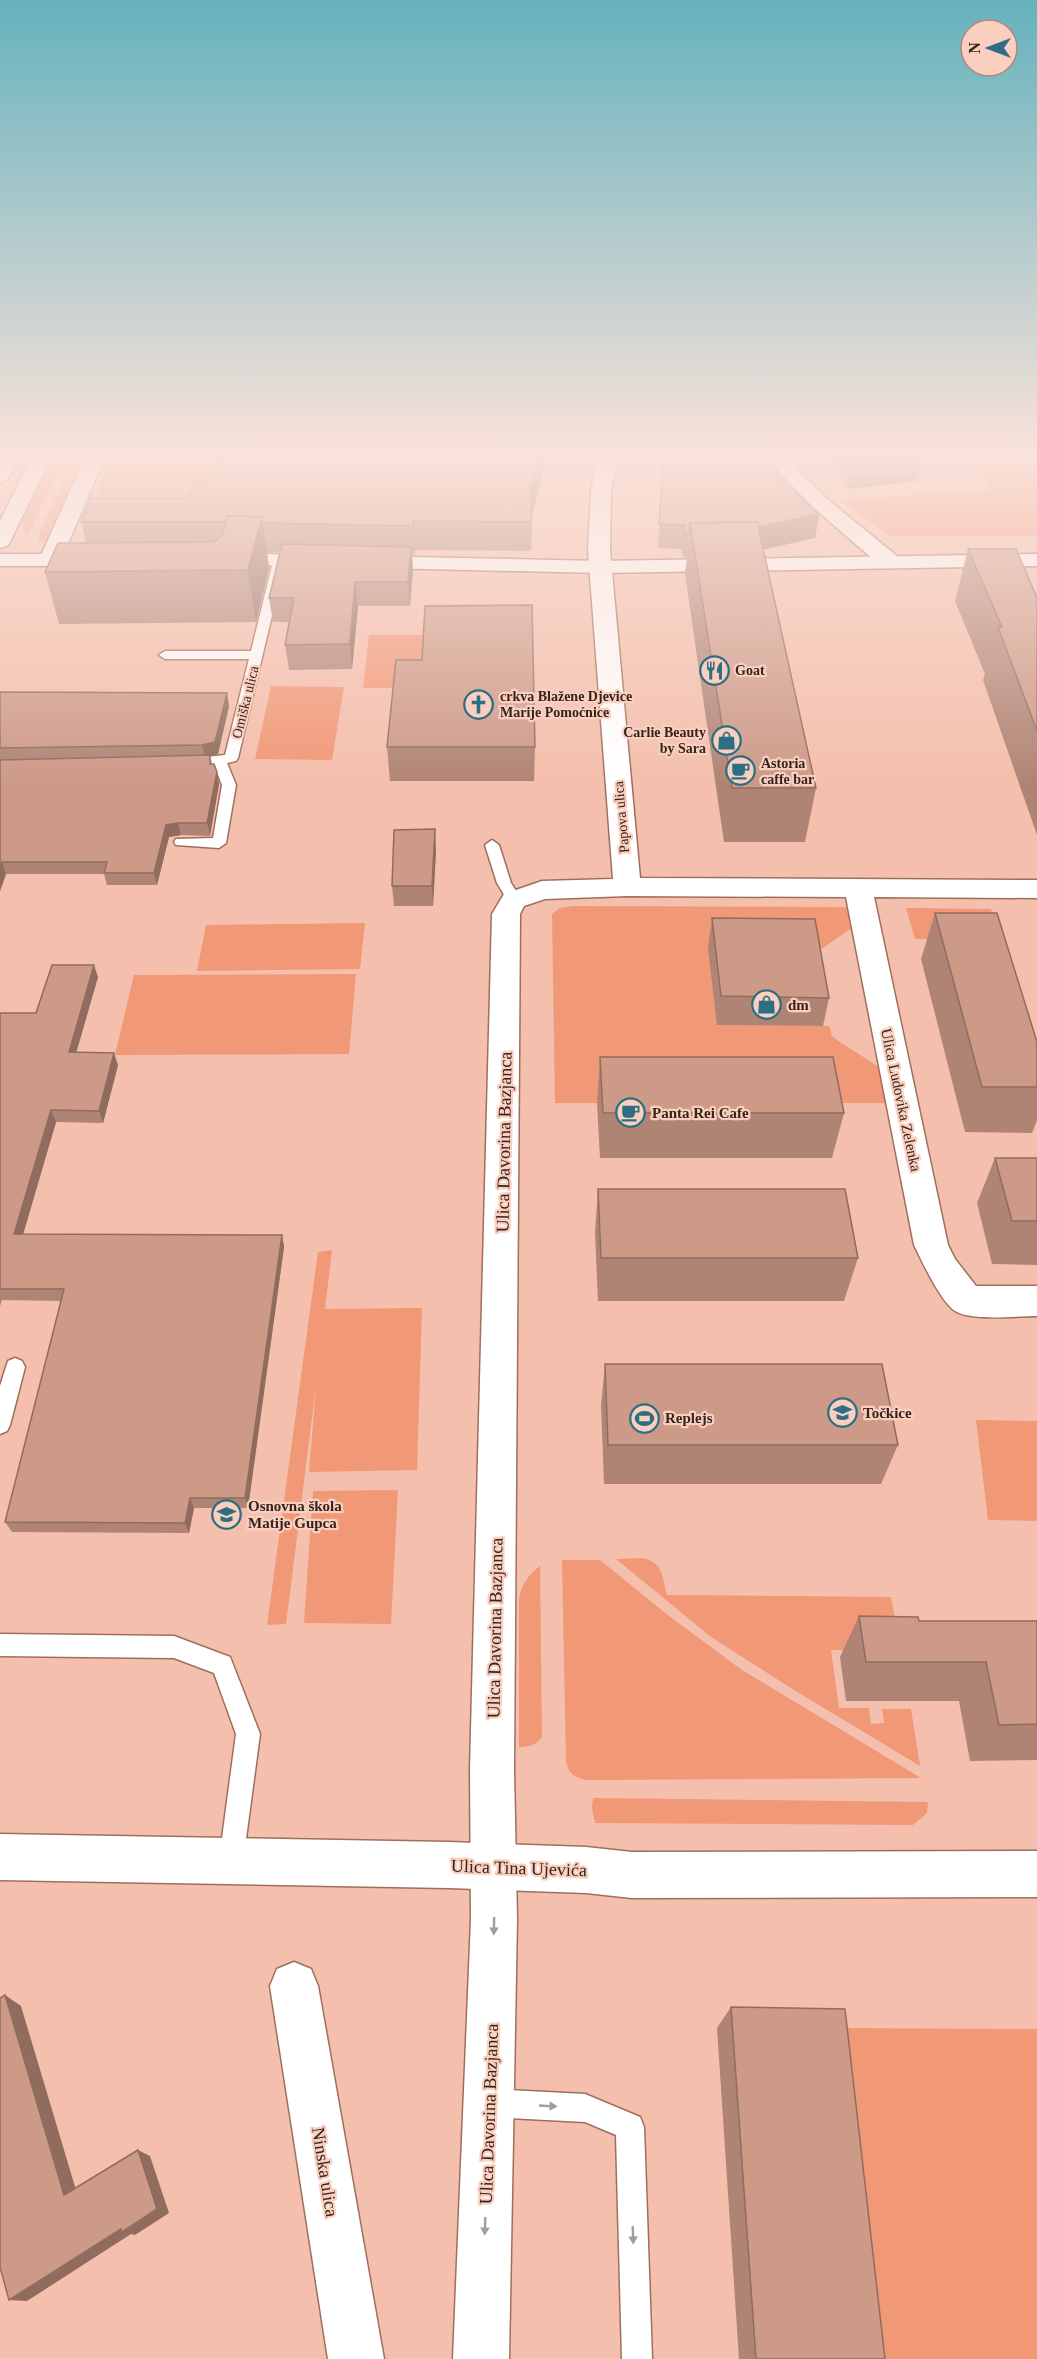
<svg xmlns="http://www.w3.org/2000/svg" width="1037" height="2359" font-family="Georgia,serif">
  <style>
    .green { fill: #f19877 }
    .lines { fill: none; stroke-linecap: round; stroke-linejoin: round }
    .lane-casing { stroke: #9f6f5e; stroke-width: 3 }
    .street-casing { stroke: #9f6f5e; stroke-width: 3 }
    .secondary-casing { stroke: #9f6f5e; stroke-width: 3 }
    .lane { fill: #fff; fill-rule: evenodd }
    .street { fill: #fff; fill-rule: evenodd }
    .secondary { fill: #fff; fill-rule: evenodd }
    .wall { fill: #b08475 }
    .shaded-wall { fill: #906c5f }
    .building { fill: #cd9a88; stroke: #906c5f; stroke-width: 1.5 }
    .oneway { fill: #a59c98 }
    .labels { text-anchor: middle; stroke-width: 4.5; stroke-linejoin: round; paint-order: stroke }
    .far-poi-label { font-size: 14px; font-weight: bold; fill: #36231b; stroke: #facfc0; text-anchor: start }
    .far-street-label { font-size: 14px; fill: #36231b; stroke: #facfc0 }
    .poi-label { font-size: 15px; font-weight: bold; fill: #36231b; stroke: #facfc0; text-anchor: start }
    .street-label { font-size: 15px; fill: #36231b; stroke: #facfc0 }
    .near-street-label { font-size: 18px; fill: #36231b; stroke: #facfc0 }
  </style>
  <rect width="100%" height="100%" fill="#f4bfac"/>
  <!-- green -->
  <g class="green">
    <polygon points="54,453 67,453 27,537 22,523"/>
    <polygon points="76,453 88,453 49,540 42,542 38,539 40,532"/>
    <polygon points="195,459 233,462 267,509 93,505 110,460 191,465"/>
    <polygon points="978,469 1037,474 1037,536 890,536 839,500 990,490"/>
    <polygon points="369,635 423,635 420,688 363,688"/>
    <polygon points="271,686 344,687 332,760 255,759"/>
    <polygon points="573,906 847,907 853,927 823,948 809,948 717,1025 829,1026 832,1036 837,1040 882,1069 890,1103 555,1103 552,914 560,908"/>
    <polygon points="906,908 991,909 1000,939 915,939"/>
    <polygon points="365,923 360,969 197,971 206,925"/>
    <polygon points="356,974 349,1054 115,1055 134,975"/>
    <polygon points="332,1250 325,1309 422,1308 417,1470 309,1472 316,1386 286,1624 267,1625 318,1252"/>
    <polygon points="976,1420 1037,1421 1037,1521 988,1520"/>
    <polygon points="398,1490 391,1624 304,1623 313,1491"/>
    <path d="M642,1558C664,1562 662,1578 667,1595L891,1597L901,1650H831L839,1708H869L871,1724L884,1723L882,1709H911L920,1766L794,1690L711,1637L616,1559Z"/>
    <path d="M562,1560H600L669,1616L742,1670L921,1778L585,1780C573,1776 569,1774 566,1761Z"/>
    <path d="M540,1566L542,1737C536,1745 529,1747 519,1747V1599C522,1584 528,1575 540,1566Z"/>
    <polygon points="593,1798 928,1802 927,1813 913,1825 595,1823 592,1808"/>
    <polygon points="826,2028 1037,2029 1037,2359 864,2359"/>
  </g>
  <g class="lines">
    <defs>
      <g id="lane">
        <polygon points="279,558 285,561 238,758 236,761 227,763 236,785 226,843 219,848 176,845 174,842 176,839 213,838 222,785 214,764 187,767 180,763 187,759 225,755 249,659 165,659 159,655 165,651 251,651 273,561"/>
        <polygon points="492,840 499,845 511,883 522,900 519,903 509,903 497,883 485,845"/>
        <polygon points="15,1358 22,1361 25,1367 10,1425 7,1431 0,1434 0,1386 8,1361"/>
        <polygon points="0,1634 174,1636 230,1657 260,1734 243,1861 240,1870 231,1873 222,1870 219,1861 236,1734 214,1673 174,1658 0,1656"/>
        <polygon points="491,2089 585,2094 640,2117 644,2127 652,2359 622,2359 616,2135 585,2122 491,2117 481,2113 477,2103 481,2093"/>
      </g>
      <g id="street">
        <polygon points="87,453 107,453 61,560 58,565 50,566 42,565 39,560"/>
        <path d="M598,453H618L611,492L610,550L640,878L1037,880V898L874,897L948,1245L955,1259L976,1286H1037V1316C1016,1316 974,1321 957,1312C942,1305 922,1261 914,1245L846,897L627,896L545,899L524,906L520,914L514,1769L517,1919L509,2359H453L471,1919L470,1769L492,914L504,894L542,881L613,879L588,550L591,492Z"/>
        <polygon points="760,453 781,453 828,500 897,556 900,561 897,566 889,567 881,566 814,508"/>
        <polygon points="294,1962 311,1969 318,1986 384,2359 328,2359 270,1986 277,1969"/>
      </g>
      <g id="secondary">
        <polygon points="2,453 22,453 7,480 0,482 0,457"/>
        <polygon points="33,453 53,453 10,542 7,546 0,548 0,521"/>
        <polygon points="224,553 600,561 1037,554 1037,566 600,573 216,564 213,559 216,554"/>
        <polygon points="0,554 94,554 102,555 105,560 102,565 94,566 0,566"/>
        <polygon points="0,1834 449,1842 586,1847 632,1852 1037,1851 1037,1897 632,1898 586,1893 449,1888 0,1880"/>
      </g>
    </defs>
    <!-- lane casing -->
    <use href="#lane" class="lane-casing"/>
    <!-- street casing -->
    <use href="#street" class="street-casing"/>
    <!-- secondary casing -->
    <use href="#secondary" class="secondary-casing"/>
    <!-- lane -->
    <use href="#lane" class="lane"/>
    <!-- street -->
    <use href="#street" class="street"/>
    <!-- secondary -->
    <use href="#secondary" class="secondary"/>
  </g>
  <!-- wall -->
  <g class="wall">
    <polygon points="664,453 779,473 779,475 786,480 785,484 819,514 815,538 764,549 816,788 805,842 724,842 685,574 687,557 683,557 682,549 658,548"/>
    <polygon points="822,453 924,453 918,481 849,489"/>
    <polygon points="545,462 532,515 531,551 415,550 414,555 412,555 413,571 410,606 358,606 352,669 289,670 285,645 289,622 273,622 269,598 280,552 267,552 269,568 256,622 59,624 45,572 86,542 81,522 190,498 209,480"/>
    <polygon points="968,549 1037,598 1037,835 983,680 985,674 955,601"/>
    <polygon points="0,692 229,706 218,754 210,756 212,764 219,784 210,836 181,835 169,837 157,885 107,885 104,874 6,874 0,891"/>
    <polygon points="387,747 535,747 534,781 390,781"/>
    <polygon points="436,850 433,906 394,906 392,886"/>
    <polygon points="935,913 1037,1042 1037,1120 1032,1133 965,1132 921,959"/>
    <polygon points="712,918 829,998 823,1026 717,1025 708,948"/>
    <polygon points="98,977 76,1052 118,1065 103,1123 56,1122 23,1234 282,1235 284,1247 248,1508 194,1508 189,1533 12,1532 5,1522 61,1301 2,1300 0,1306 0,1013 36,1013"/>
    <polygon points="600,1057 844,1113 832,1158 600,1158 597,1103"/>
    <polygon points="995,1158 1037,1158 1037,1265 992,1264 977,1203"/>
    <polygon points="598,1189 858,1258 844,1301 598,1301 595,1233"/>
    <polygon points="605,1364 898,1445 881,1484 604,1484 601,1405"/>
    <polygon points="859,1616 919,1621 1037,1621 1037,1760 970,1761 959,1701 846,1701 840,1657"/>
    <polygon points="731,2007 885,2359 739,2359 717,2028"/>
  </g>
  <!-- shaded-wall -->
  <g class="shaded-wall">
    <polygon points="540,453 548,453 545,462 532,515 531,551 532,486"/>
    <polygon points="855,453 924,453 918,481 849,489"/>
    <polygon points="819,514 815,538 748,553 750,529"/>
    <polygon points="262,517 269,568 256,622 248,570"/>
    <polygon points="413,521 415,550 414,555 413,526"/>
    <polygon points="411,547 413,571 410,606 408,582"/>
    <polygon points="355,582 358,606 352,669 350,644"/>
    <polygon points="227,693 229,706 218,754 210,756 212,767 205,757 202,745"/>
    <polygon points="217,772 219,784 210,836 207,823"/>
    <polygon points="178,823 181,835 169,837 157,885 154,873 166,825"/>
    <polygon points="435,829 436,850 433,906 432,886"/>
    <polygon points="2,862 6,874 0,891 0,867"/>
    <polygon points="94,965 98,977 73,1064 69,1052"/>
    <polygon points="114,1053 118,1065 103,1123 99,1111"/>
    <polygon points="51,1110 56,1122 20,1245 14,1234"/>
    <polygon points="282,1235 284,1247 248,1508 245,1498"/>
    <polygon points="190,1498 194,1508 189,1533 185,1523"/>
    <polygon points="5,1995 21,2006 79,2200 64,2195"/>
    <polygon points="138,2150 150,2156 169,2213 135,2235 131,2234 27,2301 9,2300"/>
  </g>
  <!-- building -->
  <g class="building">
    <polygon points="222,453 540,453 532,486 531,522 413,521 413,526 262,523 262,517 227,516 226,522 81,522 91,498 190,498 196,480 209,480"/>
    <polygon points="664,453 766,453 779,473 777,473 786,480 782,481 819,514 759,527 757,522 690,523 689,534 685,534 684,525 659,524"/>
    <polygon points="227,516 262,517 248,570 45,572 58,543 213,542 222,536"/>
    <polygon points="757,522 816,788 732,788 690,523"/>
    <polygon points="282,544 411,547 408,582 355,582 350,644 285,645 294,598 269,598"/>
    <polygon points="968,549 1016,549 1037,598 1037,731 998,627 1002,627"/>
    <polygon points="532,605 535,747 387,747 396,660 422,660 425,606"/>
    <polygon points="0,692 227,693 215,742 202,745 0,748"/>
    <polygon points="210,755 210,764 214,764 217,772 207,823 178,823 166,825 154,873 104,873 107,862 2,862 0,867 0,760"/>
    <polygon points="435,829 432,886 392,886 394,830"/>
    <polygon points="935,913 997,913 1037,1042 1037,1087 982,1087"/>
    <polygon points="712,918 815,919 829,998 721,996"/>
    <polygon points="52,965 94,965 69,1052 114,1053 99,1111 51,1110 14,1234 282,1235 245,1498 190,1498 185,1523 5,1522 64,1289 0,1289 0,1013 36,1013"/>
    <polygon points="600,1057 833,1057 844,1113 603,1113"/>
    <polygon points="995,1158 1037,1158 1037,1221 1012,1221"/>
    <polygon points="598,1189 845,1189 858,1258 601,1258"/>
    <polygon points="605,1364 882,1364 898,1445 608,1445"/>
    <polygon points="859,1616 918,1617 919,1621 1037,1621 1037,1724 999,1725 986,1662 866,1662"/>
    <polygon points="5,1995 64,2195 138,2150 157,2209 122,2232 121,2229 9,2300 0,2267 0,1998"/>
    <polygon points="731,2007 845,2009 885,2359 756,2359"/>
  </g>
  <!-- one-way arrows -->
  <defs><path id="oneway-solid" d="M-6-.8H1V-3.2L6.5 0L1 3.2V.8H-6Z" transform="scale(1.5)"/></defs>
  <g class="oneway">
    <use href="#oneway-solid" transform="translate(494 1926) rotate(91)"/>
    <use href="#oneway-solid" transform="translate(548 2106) rotate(3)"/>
    <use href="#oneway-solid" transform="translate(485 2226) rotate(92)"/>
    <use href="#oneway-solid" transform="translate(633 2235) rotate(88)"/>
  </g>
  <!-- sky -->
  <linearGradient id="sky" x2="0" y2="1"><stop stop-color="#65b2bd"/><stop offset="0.58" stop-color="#fae2da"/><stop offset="1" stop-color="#fae2da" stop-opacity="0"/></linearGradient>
  <rect width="1037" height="783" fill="url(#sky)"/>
  <!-- icons -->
  <defs>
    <symbol id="restaurant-ring" viewBox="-11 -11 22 22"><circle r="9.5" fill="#facfc0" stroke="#2d6e82" stroke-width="1.5"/><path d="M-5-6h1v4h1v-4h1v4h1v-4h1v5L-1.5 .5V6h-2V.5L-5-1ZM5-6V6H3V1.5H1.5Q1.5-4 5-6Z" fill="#2d6e82"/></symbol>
    <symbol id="church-ring" viewBox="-11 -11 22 22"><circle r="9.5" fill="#facfc0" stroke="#2d6e82" stroke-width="1.5"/><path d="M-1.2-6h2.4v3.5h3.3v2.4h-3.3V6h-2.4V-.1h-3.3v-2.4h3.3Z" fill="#2d6e82"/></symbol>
    <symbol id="shop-ring" viewBox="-11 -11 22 22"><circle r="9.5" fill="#facfc0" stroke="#2d6e82" stroke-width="1.5"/><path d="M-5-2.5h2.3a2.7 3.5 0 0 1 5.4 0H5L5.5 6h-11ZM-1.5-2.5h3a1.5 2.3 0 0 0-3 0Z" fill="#2d6e82"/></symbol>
    <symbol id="cafe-ring" viewBox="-11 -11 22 22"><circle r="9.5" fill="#facfc0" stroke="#2d6e82" stroke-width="1.5"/><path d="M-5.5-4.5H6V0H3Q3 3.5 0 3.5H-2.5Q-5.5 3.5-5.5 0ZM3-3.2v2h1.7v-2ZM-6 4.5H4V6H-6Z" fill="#2d6e82"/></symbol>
    <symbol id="school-ring" viewBox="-11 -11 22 22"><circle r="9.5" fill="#facfc0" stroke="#2d6e82" stroke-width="1.5"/><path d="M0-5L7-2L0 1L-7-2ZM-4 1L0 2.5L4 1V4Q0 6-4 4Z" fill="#2d6e82"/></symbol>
    <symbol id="stadium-ring" viewBox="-11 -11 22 22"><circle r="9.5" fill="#facfc0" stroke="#2d6e82" stroke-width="1.5"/><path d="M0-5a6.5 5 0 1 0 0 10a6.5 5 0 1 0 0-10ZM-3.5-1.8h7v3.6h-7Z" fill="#2d6e82"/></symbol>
  </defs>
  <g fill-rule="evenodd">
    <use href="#restaurant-ring" x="698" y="654" width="33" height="33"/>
    <use href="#church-ring" x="462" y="688" width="33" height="33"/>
    <use href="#shop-ring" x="710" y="724" width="33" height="33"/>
    <use href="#cafe-ring" x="724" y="754" width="33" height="33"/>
    <use href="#shop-ring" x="750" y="988" width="33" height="33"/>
    <use href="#cafe-ring" x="614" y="1096" width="33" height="33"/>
    <use href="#school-ring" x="826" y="1396" width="33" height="33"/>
    <use href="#stadium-ring" x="628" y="1402" width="33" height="33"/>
    <use href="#school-ring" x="210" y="1498" width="33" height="33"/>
  </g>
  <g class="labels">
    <!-- far-poi labels -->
    <g class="far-poi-label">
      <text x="735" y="675">Goat</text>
      <text x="500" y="701">crkva Blažene Djevice<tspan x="500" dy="16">Marije Pomoćnice</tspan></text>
      <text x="706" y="737" text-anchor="end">Carlie Beauty<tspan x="706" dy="16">by Sara</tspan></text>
      <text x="761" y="768">Astoria<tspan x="761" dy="16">caffe bar</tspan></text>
    </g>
    <!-- far-street labels -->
    <g class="far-street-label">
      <text transform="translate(245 702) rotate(-76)" y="5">Omiška ulica</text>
      <text transform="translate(621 817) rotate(-95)" y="5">Papova ulica</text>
    </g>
    <!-- poi labels -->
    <g class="poi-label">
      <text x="788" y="1010">dm</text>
      <text x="652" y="1118">Panta Rei Cafe</text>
      <text x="863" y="1418">Točkice</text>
      <text x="665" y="1423">Replejs</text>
      <text x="248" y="1511">Osnovna škola<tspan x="248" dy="17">Matije Gupca</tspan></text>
    </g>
    <!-- street labels -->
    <g class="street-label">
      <text transform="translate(901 1100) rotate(78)" y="5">Ulica Ludovika Zelenka</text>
    </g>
    <!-- near-street labels -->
    <g class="near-street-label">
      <text transform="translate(504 1142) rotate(-89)" y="6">Ulica Davorina Bazjanca</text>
      <text transform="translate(495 1628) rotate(-89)" y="6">Ulica Davorina Bazjanca</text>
      <text transform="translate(519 1868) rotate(2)" y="6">Ulica Tina Ujevića</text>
      <text transform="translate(489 2114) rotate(-88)" y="6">Ulica Davorina Bazjanca</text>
      <text transform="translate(325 2172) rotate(81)" y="6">Ninska ulica</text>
    </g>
  </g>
  <!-- north arrow -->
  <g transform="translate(989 48) rotate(270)"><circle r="28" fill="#facfc0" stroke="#ac8a7e" stroke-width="1.5"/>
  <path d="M0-4.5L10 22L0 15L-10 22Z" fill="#2d6e82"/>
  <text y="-9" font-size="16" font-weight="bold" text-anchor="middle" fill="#36231b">N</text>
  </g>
</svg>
